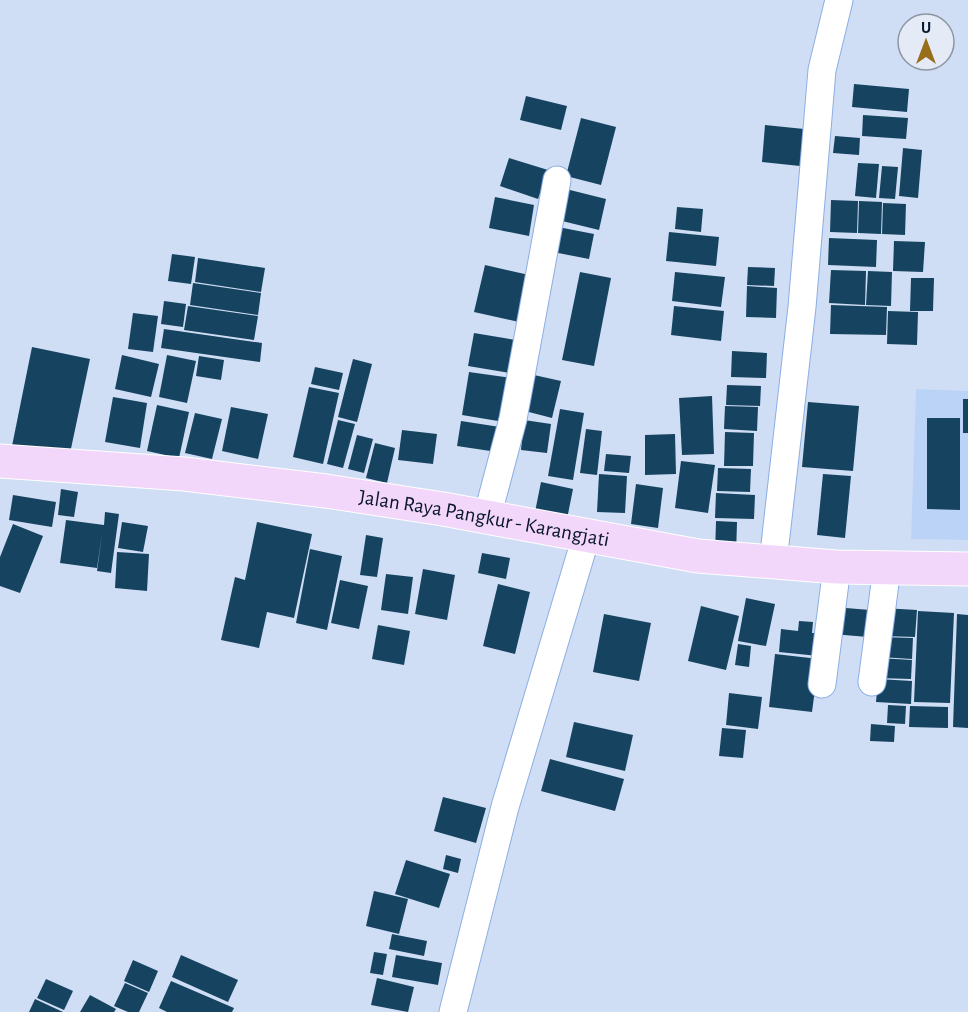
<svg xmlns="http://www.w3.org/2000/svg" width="968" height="1012" font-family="'Alegreya Sans',sans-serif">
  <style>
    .built { fill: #bcd3f8 }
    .building { fill: #164460 }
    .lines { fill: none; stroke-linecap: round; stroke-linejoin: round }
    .minor-casing { stroke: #8caee3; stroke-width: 29 }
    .major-casing { stroke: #fff; stroke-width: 35 }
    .minor { stroke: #fff; stroke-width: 27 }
    .major { stroke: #f3d7fa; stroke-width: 33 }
    .labels { text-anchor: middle; stroke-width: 6; stroke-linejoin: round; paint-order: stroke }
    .street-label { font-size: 21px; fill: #0a162a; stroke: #e4ebf6 }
  </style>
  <rect width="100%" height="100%" fill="#d0def5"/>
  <!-- built -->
  <polygon class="built" points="916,389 968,391 968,540 911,539"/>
  <!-- building -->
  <g class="building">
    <polygon points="854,84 909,89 907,112 852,107"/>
    <polygon points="526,96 567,106 561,130 520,120"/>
    <polygon points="863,115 908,118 906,139 862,136"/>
    <polygon points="581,118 616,127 601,185 566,176"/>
    <polygon points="765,125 804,129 800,166 762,162"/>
    <polygon points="835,136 860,138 859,155 833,153"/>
    <polygon points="903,148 922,150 918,198 899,196"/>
    <polygon points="509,158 548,170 538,199 500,186"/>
    <polygon points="858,163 879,164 876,198 855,196"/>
    <polygon points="882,166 898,167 895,199 879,198"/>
    <polygon points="566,189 606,199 599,230 558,220"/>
    <polygon points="495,197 534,205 529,236 489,228"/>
    <polygon points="831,200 858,201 857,233 830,232"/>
    <polygon points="859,201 882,202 881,234 858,233"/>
    <polygon points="883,203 906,204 905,235 882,234"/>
    <polygon points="677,207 703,209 701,232 675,229"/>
    <polygon points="558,227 594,234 589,259 553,252"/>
    <polygon points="669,232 719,237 716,266 666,261"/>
    <polygon points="829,238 877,240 876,267 828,265"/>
    <polygon points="894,241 925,242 923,272 893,271"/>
    <polygon points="172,254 195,257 191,284 168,281"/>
    <polygon points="198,258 265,268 261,292 195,282"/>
    <polygon points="485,265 529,275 519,322 474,312"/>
    <polygon points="748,267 775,268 774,286 747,285"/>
    <polygon points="831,270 866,271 865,305 829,303"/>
    <polygon points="868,271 892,272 891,306 866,305"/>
    <polygon points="580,272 611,278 594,366 562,360"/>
    <polygon points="675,272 725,277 721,307 672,301"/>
    <polygon points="911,278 934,278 933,311 910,311"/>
    <polygon points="193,283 261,293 258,315 190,305"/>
    <polygon points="747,286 777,288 776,318 746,317"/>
    <polygon points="164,301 186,304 183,327 161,324"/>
    <polygon points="831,305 887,307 886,335 830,334"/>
    <polygon points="188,306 258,316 254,340 184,330"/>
    <polygon points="674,306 724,311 721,341 671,335"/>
    <polygon points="888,311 918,312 917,345 887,344"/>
    <polygon points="133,313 158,316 153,352 128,349"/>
    <polygon points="164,329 262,343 260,362 161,348"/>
    <polygon points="474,333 516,340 510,373 468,366"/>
    <polygon points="32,347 90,359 69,458 12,446"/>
    <polygon points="732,351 767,353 766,378 731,377"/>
    <polygon points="122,355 159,364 151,397 115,389"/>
    <polygon points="167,355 196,361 187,403 159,397"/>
    <polygon points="199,356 224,360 221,380 196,376"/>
    <polygon points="353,359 372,364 357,422 338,417"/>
    <polygon points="315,367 343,373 339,390 311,384"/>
    <polygon points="469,372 511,378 504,422 462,415"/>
    <polygon points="534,375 561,381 552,418 525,411"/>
    <polygon points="727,385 761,386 760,406 726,405"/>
    <polygon points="309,387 339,393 323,464 293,457"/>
    <polygon points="712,396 714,454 682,455 679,398"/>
    <polygon points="113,397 147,403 140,448 105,442"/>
    <rect x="963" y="399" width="5" height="34"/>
    <polygon points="808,402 859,406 853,471 802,467"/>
    <polygon points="157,405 189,412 179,458 147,451"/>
    <polygon points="725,406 758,407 757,431 724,429"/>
    <polygon points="231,407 268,414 258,459 222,451"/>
    <polygon points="560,409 584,413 573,480 548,476"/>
    <polygon points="195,413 222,419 212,459 185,453"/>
    <polygon points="927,418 960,418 960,510 927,509"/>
    <polygon points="338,420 355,424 343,468 327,464"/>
    <polygon points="524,420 551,424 547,453 521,450"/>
    <polygon points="461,421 500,427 497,452 457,446"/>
    <polygon points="586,429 602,431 597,475 580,473"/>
    <polygon points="402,430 437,434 433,464 398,460"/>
    <polygon points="725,432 754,433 753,466 724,466"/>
    <polygon points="675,434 676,474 645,475 645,435"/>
    <polygon points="357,435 373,439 364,473 348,469"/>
    <polygon points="375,443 395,448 387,483 366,478"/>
    <polygon points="606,454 631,456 629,473 604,471"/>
    <polygon points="681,461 715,465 708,513 675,508"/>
    <polygon points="718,468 751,469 750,492 717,491"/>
    <polygon points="599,474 627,476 625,513 597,512"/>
    <polygon points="823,474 851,476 845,538 817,535"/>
    <polygon points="541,482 573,489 566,524 534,517"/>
    <polygon points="636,484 663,488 658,528 631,524"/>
    <polygon points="61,489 78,492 74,517 58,515"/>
    <polygon points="716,493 755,495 754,519 715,518"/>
    <polygon points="13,495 56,502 52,527 9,520"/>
    <polygon points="105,512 119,514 111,573 97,571 102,534 97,568 60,563 66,520 104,525"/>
    <polygon points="716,521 737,522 736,555 715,554"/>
    <polygon points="122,522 148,526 143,552 118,548"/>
    <polygon points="257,522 312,534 294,618 267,612 259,648 221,640 235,577 245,580"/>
    <polygon points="13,524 43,536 20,593 0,586 0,557"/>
    <polygon points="366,535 383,538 377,577 360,575"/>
    <polygon points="310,549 342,556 327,630 296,623"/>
    <polygon points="117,552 149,554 147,591 115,588"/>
    <polygon points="482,553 510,558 506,579 478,573"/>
    <polygon points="423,569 455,575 447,620 415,614"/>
    <polygon points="386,574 413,577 408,614 381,610"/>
    <polygon points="340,580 368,586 359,629 331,623"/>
    <polygon points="498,584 530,592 515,654 483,646"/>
    <polygon points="746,598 775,604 766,646 738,641"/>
    <polygon points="701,606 739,616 726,670 688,661"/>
    <polygon points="834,607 870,610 868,637 832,634"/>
    <polygon points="883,608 917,610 915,637 882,636"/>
    <polygon points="918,611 954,613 950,703 914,702"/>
    <polygon points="604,614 651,623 639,681 593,672"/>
    <polygon points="957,614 968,615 968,728 953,727"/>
    <polygon points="799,621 813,622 812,633 820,633 818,656 779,652 781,629 798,631"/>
    <polygon points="378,625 410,631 404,665 372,659"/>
    <polygon points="881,637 913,638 912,659 880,657"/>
    <polygon points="738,644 751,646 749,667 735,665"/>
    <polygon points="775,654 819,659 812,712 769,707"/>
    <polygon points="879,658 912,660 911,679 878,678"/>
    <polygon points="878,679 912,681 911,704 876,702"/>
    <polygon points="729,693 762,697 758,729 726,725"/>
    <polygon points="888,705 906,706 905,724 887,723"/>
    <polygon points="910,706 948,707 948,728 909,727"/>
    <polygon points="574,722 633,735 625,771 566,757"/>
    <polygon points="871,724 895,726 894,742 870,741"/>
    <polygon points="722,728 746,730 743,758 719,756"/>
    <polygon points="550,759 624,779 615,811 541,791"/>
    <polygon points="443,797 486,808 476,843 434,831"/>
    <polygon points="446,855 461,859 458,873 443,869"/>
    <polygon points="406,860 450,874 439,908 395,894"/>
    <polygon points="374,891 408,899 399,934 366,926"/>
    <polygon points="392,934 427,941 424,956 389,949"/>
    <polygon points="374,952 387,954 383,975 370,973"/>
    <polygon points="181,955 238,980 228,1002 172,977"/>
    <polygon points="396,955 442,963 438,985 392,977"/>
    <polygon points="133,960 158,971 149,992 124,981"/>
    <polygon points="377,978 414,987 408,1012 371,1005"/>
    <polygon points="46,979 73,991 64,1010 37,998"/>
    <polygon points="171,981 234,1008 232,1012 167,1012 159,1008"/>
    <polygon points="125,983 148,993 139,1012 128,1012 114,1006"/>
    <polygon points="90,995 116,1009 114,1012 80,1012"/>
    <polygon points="35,999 63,1012 29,1012"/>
  </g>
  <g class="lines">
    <defs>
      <g id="minor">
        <polyline points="487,517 513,419 557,180"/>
        <polyline points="773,562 802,307 822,70 839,0"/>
        <polyline points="872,682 887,568"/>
        <polyline points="822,684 837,567"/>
        <polyline points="453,1012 505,807 586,537"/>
      </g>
      <g id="major">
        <path id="s1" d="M0,461L184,474L326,491L443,509L698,556L837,567L968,569"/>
      </g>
    </defs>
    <!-- minor casing -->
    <use href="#minor" class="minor-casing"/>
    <!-- major casing -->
    <use href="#major" class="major-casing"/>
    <!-- minor -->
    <use href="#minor" class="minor"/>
    <!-- major -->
    <use href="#major" class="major"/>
  </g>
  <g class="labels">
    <!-- street labels -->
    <g class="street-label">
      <text dy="7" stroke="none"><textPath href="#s1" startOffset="488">Jalan Raya Pangkur - Karangjati</textPath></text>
    </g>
  </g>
  <!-- north arrow -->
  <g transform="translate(926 42)"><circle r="28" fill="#e4ebf6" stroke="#8d96a4" stroke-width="1.5"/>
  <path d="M0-4.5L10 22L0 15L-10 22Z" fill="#986e1b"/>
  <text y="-9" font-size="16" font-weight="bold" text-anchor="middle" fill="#0a162a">U</text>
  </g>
</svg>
